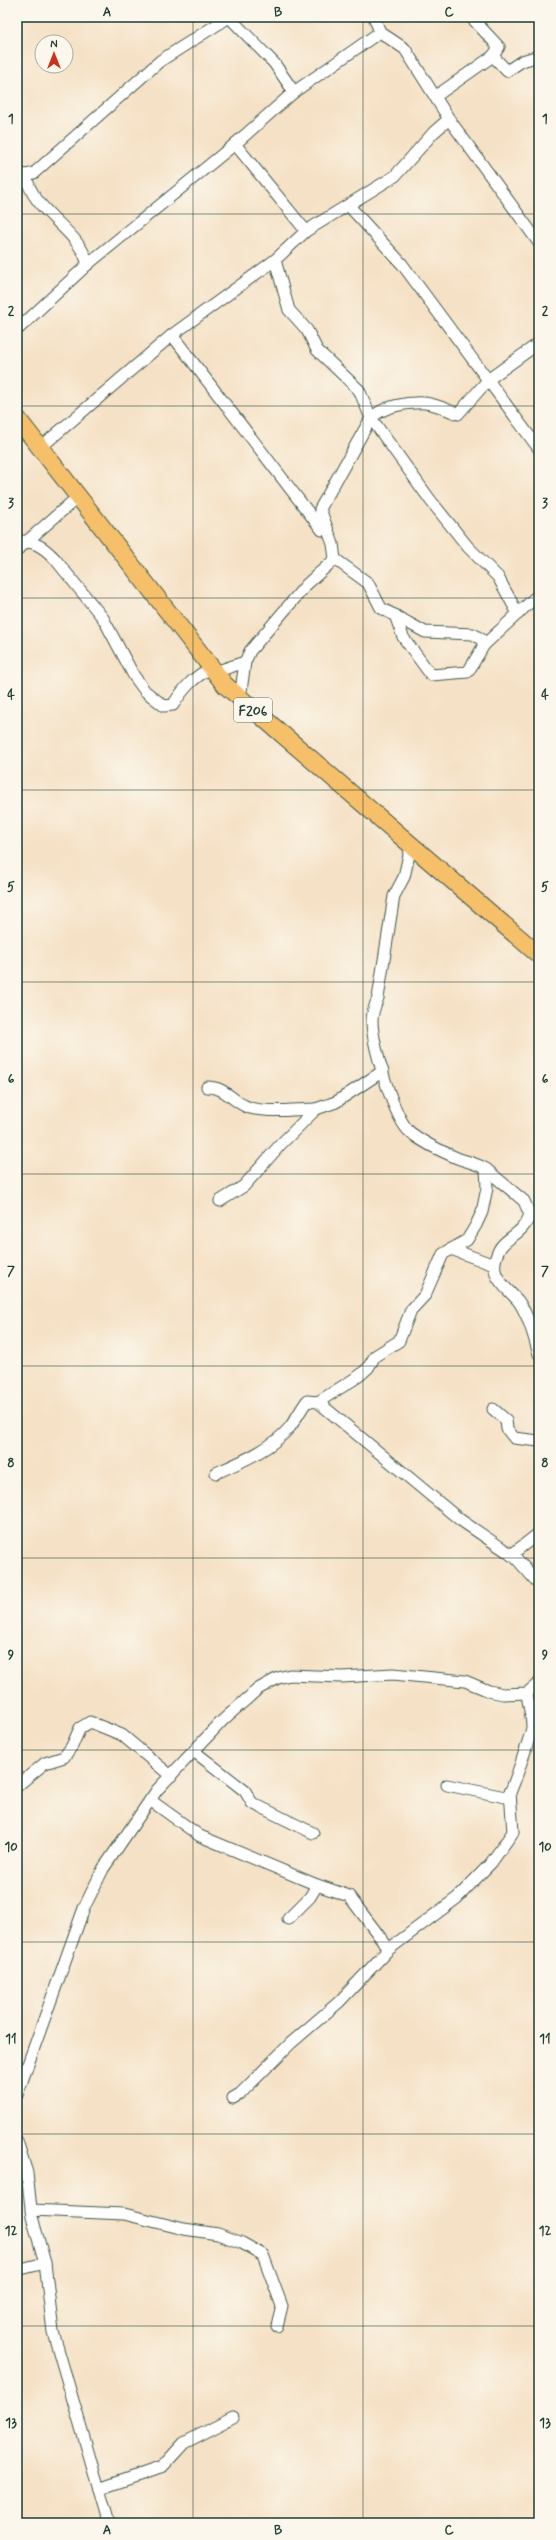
<svg xmlns="http://www.w3.org/2000/svg" width="556" height="2540" font-family="Mynerve,sans-serif">
  <style>
    .lines { fill: none; stroke-linecap: round; stroke-linejoin: round }
    .minor-casing { stroke: #3f564a; stroke-width: 13 }
    .primary-casing { stroke: #3f564a; stroke-width: 19 }
    .minor { stroke: #fff; stroke-width: 11 }
    .primary { stroke: #f6c06b; stroke-width: 17 }
    .grid { fill: none; stroke: #1f3d34; stroke-width: 1; stroke-opacity: 0.55 }
    .labels { text-anchor: middle; stroke-width: 3; stroke-linejoin: round; paint-order: stroke }
    .shield { fill: #fbf7ec; stroke: #61756b; stroke-width: 1 }
    .shield-label { font-size: 14px; font-weight: bold; fill: #1f3d34 }
    .neatline { fill: none; stroke: #1f3d34; stroke-width: 1.5 }
    .grid-label { font-size: 13px; text-anchor: middle; font-weight: bold; fill: #1f3d34 }
  </style>
  <rect width="100%" height="100%" fill="#fbf7ec"/>
  <filter id="ink" filterUnits="userSpaceOnUse"><feTurbulence type="fractalNoise" baseFrequency=".025" numOctaves="2"/><feDisplacementMap in="SourceGraphic" scale="8" xChannelSelector="R" yChannelSelector="G"/><feConvolveMatrix kernelMatrix="1 2 1 2 8 2 1 2 1" color-interpolation-filters="sRGB"/></filter>
  <filter id="wash" filterUnits="userSpaceOnUse"><feTurbulence type="fractalNoise" baseFrequency=".012" numOctaves="4" result="noise"/><feDisplacementMap in="SourceGraphic" scale="16" xChannelSelector="R" yChannelSelector="G"/><feGaussianBlur stdDeviation="0.9" result="paint"/><feColorMatrix in="noise" values="0 0 0 0 0 0 0 0 0 0 0 0 0 0 0 0 0 1.4 0 .05"/><feComposite in="paint" operator="in"/></filter>
  <g filter="url(#wash)">
    <rect width="100%" height="100%" fill="#f5e1c5"/>
  </g>
  <g filter="url(#ink)">
    <g class="lines">
      <defs>
        <g id="minor">
          <polyline points="229,17 274,63 294,92"/>
          <polyline points="374,17 380,32 405,49 449,119 539,243"/>
          <polyline points="493,56 507,71 522,61 539,56"/>
          <polyline points="436,96 493,56 499,47 471,17"/>
          <polyline points="235,144 306,231"/>
          <polyline points="17,174 26,175 34,173 160,61 229,17"/>
          <path d="M26,175C32,212 78,228 88,264"/>
          <polyline points="349,206 402,264 539,449"/>
          <polyline points="275,260 289,310 307,330 317,350 359,390 371,418 431,501 468,547 498,577 518,614"/>
          <polyline points="17,330 88,264 235,144 294,92 380,32"/>
          <polyline points="172,335 322,530"/>
          <polyline points="41,447 172,335 275,260 306,231 395,176 434,132 449,119"/>
          <path d="M17,541C33,540 44,547 55,559L103,618L134,676L145,691L164,706L173,705C183,689 194,676 212,668"/>
          <polyline points="17,550 79,496"/>
          <polyline points="395,615 403,637 431,675 468,672 484,645 539,594"/>
          <path d="M484,645L481,639L473,634L425,632L381,608L368,583L335,559L333,544L320,509L371,418C384,406 407,402 425,403C436,404 448,410 458,414L489,379L539,343"/>
          <polyline points="215,672 245,662"/>
          <polyline points="240,698 245,662 250,651 307,584 335,559"/>
          <path d="M207,1087C225,1087 230,1099 245,1106C262,1114 297,1109 316,1109"/>
          <path d="M486,1169L524,1201L530,1215C522,1236 505,1237 499,1250C495,1258 493,1266 496,1274C500,1285 512,1293 519,1302C529,1317 534,1337 539,1354"/>
          <polyline points="220,1201 244,1186 280,1145 316,1109 336,1102 383,1071"/>
          <polyline points="451,1249 494,1265"/>
          <path d="M318,1402L359,1376L368,1368L375,1356L399,1341L411,1310L425,1295L443,1254L467,1240L476,1225L482,1212L487,1188L486,1169C476,1163 467,1162 457,1158C443,1152 424,1143 411,1133C394,1120 372,1044 372,1021C372,1013 375,1005 378,998L394,896L404,877L411,846"/>
          <polyline points="493,1409 506,1420 507,1429 514,1438 539,1441"/>
          <path d="M216,1473C241,1462 272,1449 290,1427C296,1419 301,1409 307,1401L318,1402L459,1519L515,1557L539,1584"/>
          <polyline points="511,1555 539,1533"/>
          <polyline points="195,1752 245,1791 252,1803 313,1833"/>
          <polyline points="447,1785 510,1798"/>
          <polyline points="17,1786 45,1763 64,1757 72,1746 80,1728 90,1722 122,1735 171,1776"/>
          <polyline points="150,1800 200,1836 317,1885 349,1896 389,1949"/>
          <polyline points="288,1919 310,1897 317,1885"/>
          <polyline points="17,2095 84,1908 103,1869 157,1790 223,1720 258,1689 278,1678 290,1675 342,1677 393,1674 465,1681 489,1691 503,1694 527,1693 539,1683"/>
          <path d="M233,2098L240,2094L291,2043L339,2002L389,1949L457,1898L491,1863L513,1832L510,1792C513,1788 532,1731 532,1727C532,1716 528,1704 527,1693"/>
          <polyline points="17,2141 27,2173 32,2217 45,2263 53,2332 109,2523"/>
          <polyline points="31,2210 124,2214 184,2229 218,2234 242,2243 263,2255 282,2306 277,2326"/>
          <polyline points="17,2270 45,2263"/>
          <polyline points="99,2489 162,2467 184,2443 233,2418"/>
        </g>
        <polyline id="primary" points="17,418 225,685 539,955"/>
      </defs>
      <!-- minor casing -->
      <use href="#minor" class="minor-casing"/>
      <!-- primary casing -->
      <use href="#primary" class="primary-casing"/>
      <!-- minor -->
      <use href="#minor" class="minor"/>
      <!-- primary -->
      <use href="#primary" class="primary"/>
    </g>
  </g>
  <!-- grid -->
  <path class="grid" d="M193,17V2523M363,17V2523M17,214H539M17,406H539M17,598H539M17,790H539M17,982H539M17,1174H539M17,1366H539M17,1558H539M17,1750H539M17,1942H539M17,2134H539M17,2326H539"/>
  <g class="labels">
    <!-- shield labels -->
    <rect class="shield" x="234" y="698" width="38" height="24" rx="3"/>
    <g class="shield-label">
      <text x="253" y="715">F206</text>
    </g>
  </g>
  <!-- margin -->
  <rect width="556" height="2540" fill="none" stroke="#fbf7ec" stroke-width="44"/>
  <!-- north arrow -->
  <g transform="translate(54 54)"><circle r="19" fill="#fbf7ec" stroke="#a3ada2"/>
  <path d="M0-3L7 15L0 10L-7 15Z" fill="#c8321e"/>
  <text y="-6" font-size="11" font-weight="bold" text-anchor="middle" fill="#1f3d34">N</text>
  </g>
  <rect x="22" y="22" width="512" height="2496" class="neatline"/>
  <g class="grid-label">
    <text x="107" y="16">A</text>
    <text x="278" y="16">B</text>
    <text x="449" y="16">C</text>
    <text x="11" y="123">1</text>
    <text x="545" y="123">1</text>
    <text x="11" y="315">2</text>
    <text x="545" y="315">2</text>
    <text x="11" y="507">3</text>
    <text x="545" y="507">3</text>
    <text x="11" y="699">4</text>
    <text x="545" y="699">4</text>
    <text x="11" y="891">5</text>
    <text x="545" y="891">5</text>
    <text x="11" y="1083">6</text>
    <text x="545" y="1083">6</text>
    <text x="11" y="1275">7</text>
    <text x="545" y="1275">7</text>
    <text x="11" y="1467">8</text>
    <text x="545" y="1467">8</text>
    <text x="11" y="1659">9</text>
    <text x="545" y="1659">9</text>
    <text x="11" y="1851">10</text>
    <text x="545" y="1851">10</text>
    <text x="11" y="2043">11</text>
    <text x="545" y="2043">11</text>
    <text x="11" y="2235">12</text>
    <text x="545" y="2235">12</text>
    <text x="11" y="2427">13</text>
    <text x="545" y="2427">13</text>
    <text x="107" y="2534">A</text>
    <text x="278" y="2534">B</text>
    <text x="449" y="2534">C</text>
  </g>
</svg>
